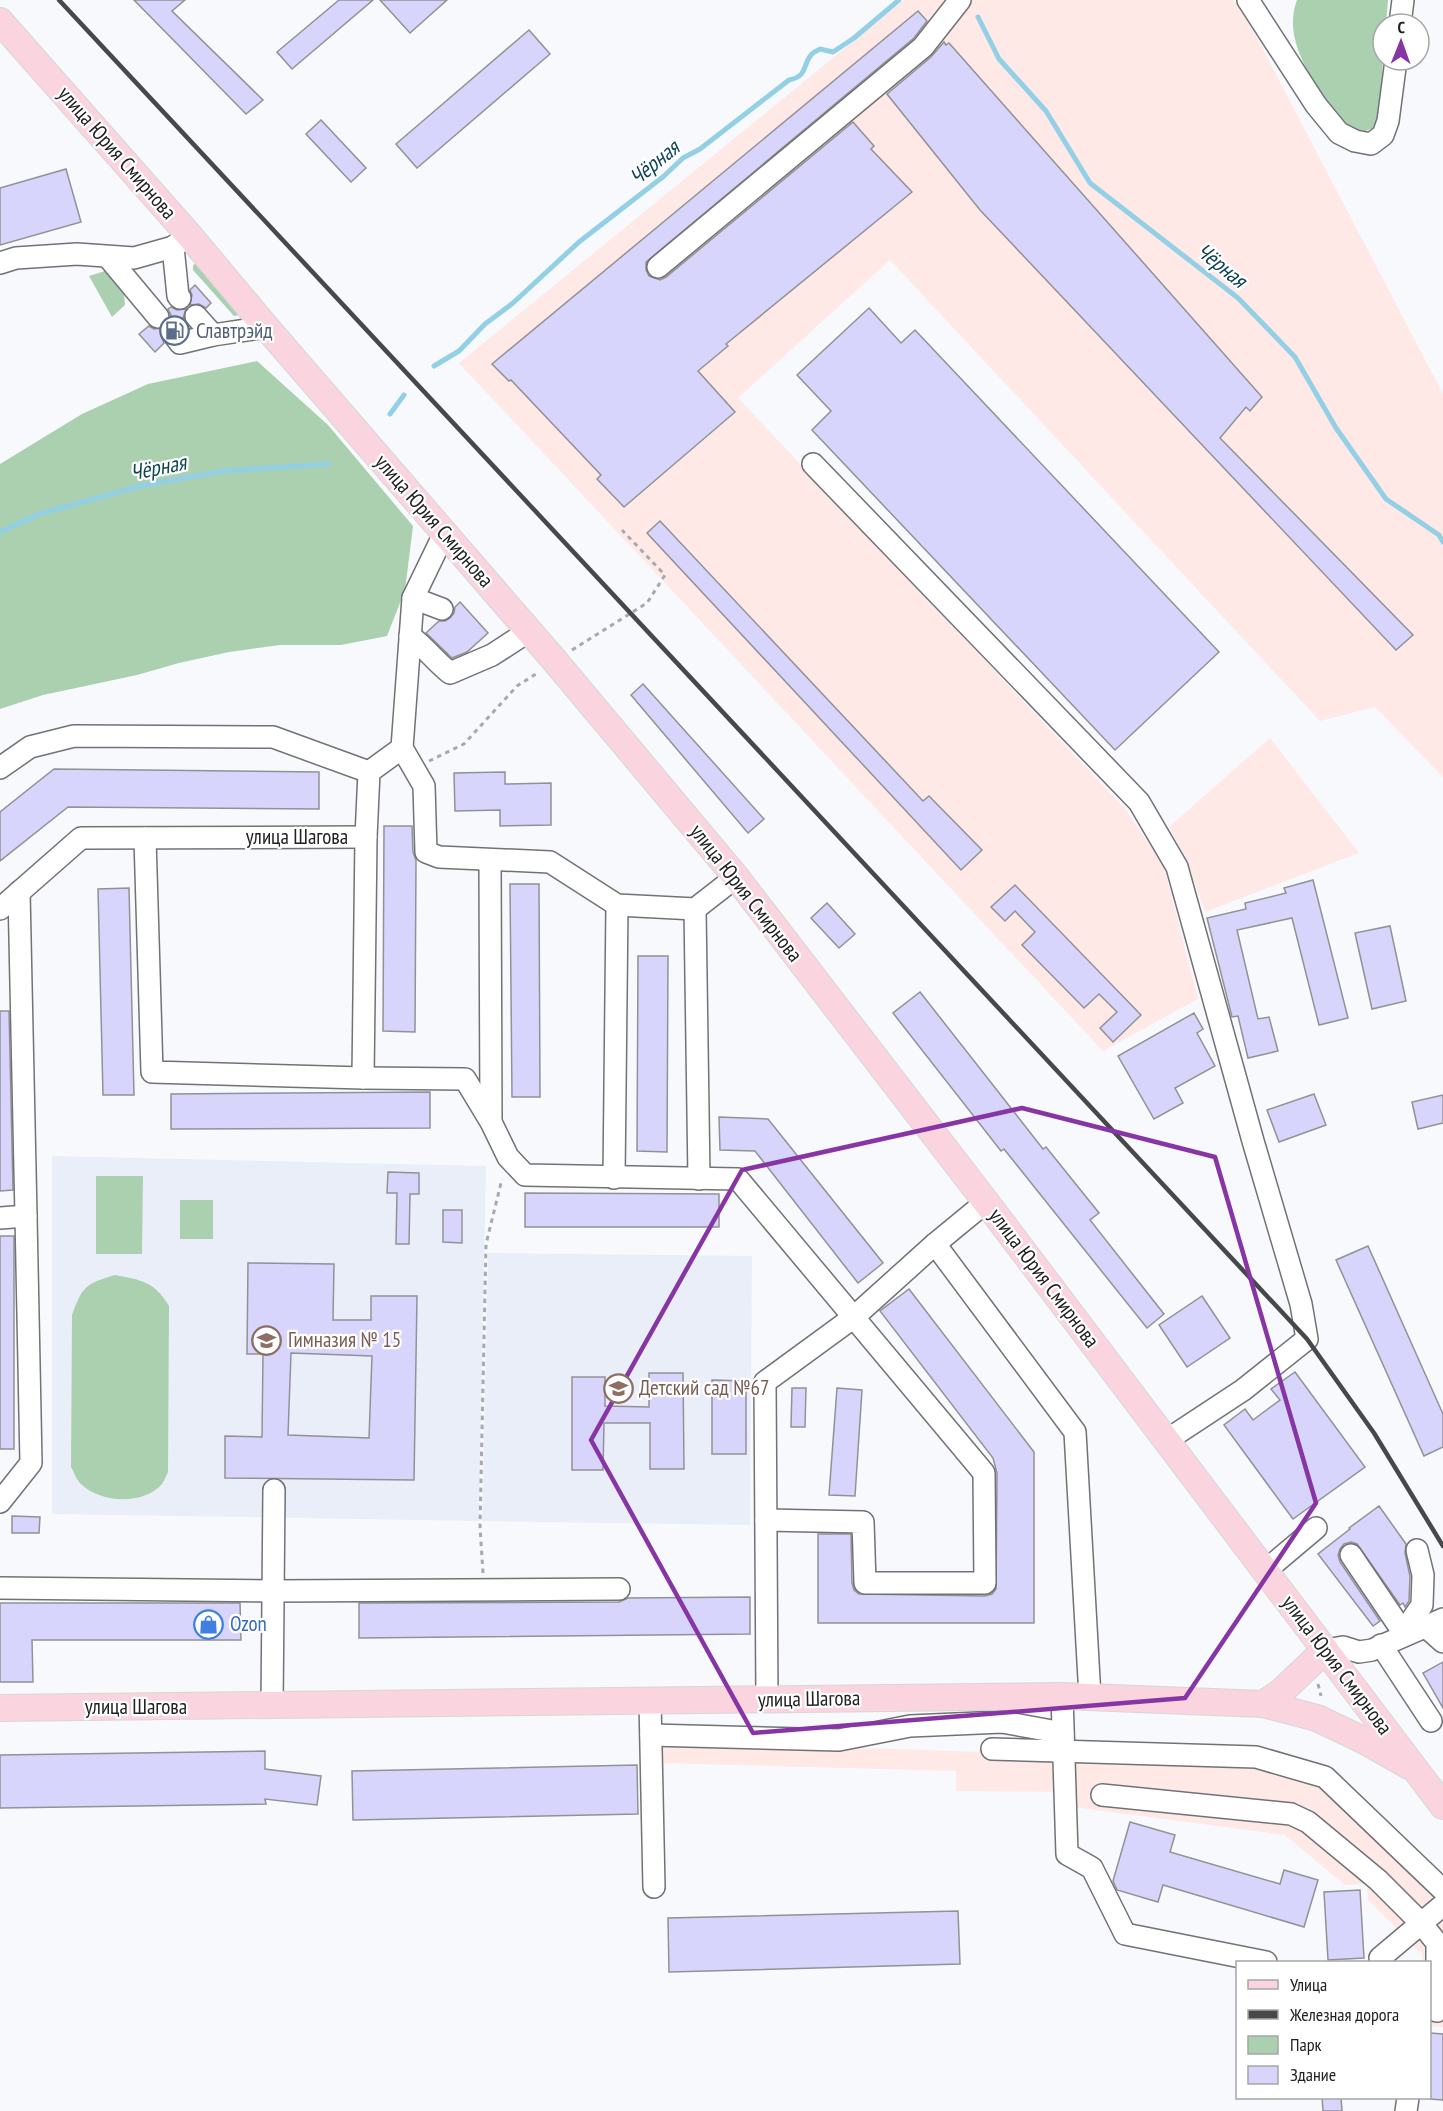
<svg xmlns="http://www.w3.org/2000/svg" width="1443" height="2111" font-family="'PT Sans Narrow',sans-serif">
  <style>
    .industrial { fill: #ffe9e6 }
    .built { fill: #eaeef9 }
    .green { fill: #aad0b0 }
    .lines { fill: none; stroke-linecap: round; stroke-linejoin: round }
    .stream { stroke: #93d0e6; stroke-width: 5 }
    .building { fill: #d8d5fd; stroke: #929195; stroke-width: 1.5; fill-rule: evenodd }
    .minor-casing { stroke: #717276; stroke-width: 24 }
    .major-casing { stroke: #d7d7d7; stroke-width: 28 }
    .path { stroke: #a8a9ad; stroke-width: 3; stroke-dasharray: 4.5 4.5; stroke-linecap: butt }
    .minor { stroke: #fff; stroke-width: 21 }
    .major { stroke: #fad4de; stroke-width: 26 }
    .rail { stroke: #48484b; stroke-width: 4.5 }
    .marked { fill: none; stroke: #8735a4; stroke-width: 4.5; stroke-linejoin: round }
    .labels { text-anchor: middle; stroke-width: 4.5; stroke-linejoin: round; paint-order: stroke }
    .street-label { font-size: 21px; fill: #212123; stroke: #fff }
    .service-label { font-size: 21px; fill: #4e5e75; stroke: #fff; text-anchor: start }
    .education-label { font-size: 21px; fill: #785e54; stroke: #fff; text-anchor: start }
    .shop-label { font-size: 21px; fill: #366cbe; stroke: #fff; text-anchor: start }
    .water-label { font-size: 22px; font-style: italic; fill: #0e4453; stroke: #fff }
  </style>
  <rect width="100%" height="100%" fill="#f7f9fd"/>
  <!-- industrial -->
  <g class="industrial">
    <polygon points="904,0 1233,0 1246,17 1443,394 1443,777 1375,707 1320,721 890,260 738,398 1126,810 1164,867 1198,999 1103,1051 459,363"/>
    <polygon points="1270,738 1359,853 1205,912 1187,860 1169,827"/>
    <polygon points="660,1741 1250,1761 1317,1783 1443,1899 1443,2027 1430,2026 1430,1962 1422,1962 1422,1954 1368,1900 1367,1884 1345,1885 1285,1835 1073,1807 1072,1792 956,1791 956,1771 660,1763"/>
  </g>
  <!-- built -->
  <g class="built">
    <polygon points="52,1156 486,1166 479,1521 52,1514"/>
    <polygon points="488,1253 752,1256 750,1525 482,1521"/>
  </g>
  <!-- green -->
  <g class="green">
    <path d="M1297,0H1388L1386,24H1383V60L1378,127L1365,131L1345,127C1321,92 1280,44 1297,0Z"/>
    <polygon points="197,263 240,315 234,316 193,270 193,265"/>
    <polygon points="105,271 124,295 125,305 112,317 89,276"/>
    <polygon points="257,361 328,425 413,526 405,590 387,636 341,645 280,645 229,652 179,663 137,675 43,695 0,709 0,464 82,414 148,384"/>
    <polygon points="96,1176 143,1176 142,1254 96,1254"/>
    <rect x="180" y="1200" width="33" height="39"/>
    <path d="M115,1275C142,1280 155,1282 169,1306L168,1472C166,1476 164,1481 162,1484C143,1506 99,1503 80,1483C76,1479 74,1472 71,1467L72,1315C83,1285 86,1284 115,1275Z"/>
  </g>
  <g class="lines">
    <!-- stream -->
    <g class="stream">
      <polyline points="978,17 999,59 1046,111 1090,183 1238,298 1295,357 1336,428 1386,499 1439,535 1443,542"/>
      <path d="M434,366L459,351L485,324L513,303L579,242L664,176L683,158L700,149L789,80C808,76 802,66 811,55C813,52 817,51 820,49L833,52L854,38L899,0"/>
      <polyline points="390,414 404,395"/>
      <polyline points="0,532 39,514 140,486 225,471 329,464"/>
    </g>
  </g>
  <!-- building -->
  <g class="building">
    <polygon points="134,0 185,0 172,11 263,100 246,114"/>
    <polygon points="339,0 373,0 292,69 277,52"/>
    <polygon points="380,0 447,0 410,33"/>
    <polygon points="918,11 927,21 914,38 646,262 646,270 649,276 660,280 666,277 853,122 874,146 871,149 912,192 726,344 728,346 698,371 735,412 624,507 597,479 601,475 511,380 509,381 492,364"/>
    <polygon points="529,30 550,54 417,168 396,144"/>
    <polygon points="944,42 946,45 949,43 1262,397 1250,411 1246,407 1220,438 1413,635 1396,650 980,210 887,94 931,57"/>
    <polygon points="321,120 366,168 351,182 306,134"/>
    <polygon points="66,169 81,222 0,245 0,188"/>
    <polygon points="195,285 211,303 206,308 199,304 190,305 192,295 190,290"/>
    <polygon points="171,307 177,310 186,309 183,318 186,324 183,327 178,323 168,324 171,315 168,309"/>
    <polygon points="869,308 901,343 915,330 1219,652 1115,750 812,430 831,411 797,375"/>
    <polygon points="149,326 154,329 164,328 161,336 164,343 155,352 139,334"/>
    <polygon points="660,521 923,801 929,796 982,850 961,870 647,533"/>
    <polygon points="460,602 488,633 467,652 452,658 426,633 439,621 445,621 450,618 454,613 455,607"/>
    <polygon points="643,684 764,819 748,833 631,695"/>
    <polygon points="54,769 319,772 319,809 68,807 0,861 0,812"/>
    <polygon points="505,772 505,784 551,783 551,825 500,826 500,810 455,811 454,773"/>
    <polygon points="384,826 412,826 413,852 416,860 415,1032 383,1031"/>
    <polygon points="1313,880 1348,1018 1319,1025 1292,918 1237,930 1258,1019 1269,1017 1278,1051 1248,1058 1238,1016 1232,1017 1207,918 1246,909 1245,903 1286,893 1284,888"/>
    <polygon points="510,884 539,884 540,1097 512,1097"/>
    <polygon points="1015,885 1141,1015 1113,1042 1100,1028 1117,1012 1099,994 1084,1008 1022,945 1035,932 1015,911 1005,921 991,907"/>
    <polygon points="129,888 134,1095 103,1095 98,889"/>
    <polygon points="827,903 855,934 839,948 811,918"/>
    <polygon points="1390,926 1406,1001 1372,1009 1355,933"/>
    <polygon points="638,956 668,956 667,1152 637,1151"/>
    <polygon points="920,992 1043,1149 1046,1147 1099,1213 1090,1220 1164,1314 1147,1328 1004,1149 1001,1151 893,1013"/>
    <polygon points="0,1011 9,1011 13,1190 0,1191"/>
    <polygon points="1194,1013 1203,1029 1197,1033 1215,1066 1175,1088 1183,1103 1154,1119 1118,1056"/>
    <polygon points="430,1092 430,1128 171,1129 171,1094"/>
    <polygon points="1314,1094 1326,1125 1279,1142 1267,1110"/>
    <polygon points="1443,1095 1443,1123 1418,1129 1412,1102"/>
    <polygon points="719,1117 768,1119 883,1263 858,1283 755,1151 720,1150"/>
    <polygon points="388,1172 419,1173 419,1194 410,1194 409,1244 396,1244 397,1193 387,1193"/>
    <polygon points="525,1193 719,1194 719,1227 525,1227"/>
    <polygon points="443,1210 462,1210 462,1243 443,1242"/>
    <rect x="0" y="1236" width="14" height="213"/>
    <polygon points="1368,1246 1443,1414 1443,1447 1424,1456 1336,1260"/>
    <path d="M248,1263L334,1264L333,1320H371V1296H417L414,1480L225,1478V1436L262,1437L263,1354H247ZM291,1353L372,1356L369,1438L288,1435Z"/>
    <polygon points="909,1289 1034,1452 1034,1623 818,1623 818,1534 851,1534 852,1583 854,1590 859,1594 985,1596 992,1594 996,1589 997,1473 993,1458 880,1311"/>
    <polygon points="1202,1296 1230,1338 1187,1367 1159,1325"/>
    <polygon points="1295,1372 1365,1467 1293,1519 1224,1425 1245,1409 1253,1420 1280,1400 1271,1389"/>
    <polygon points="649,1373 683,1373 684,1469 650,1469 650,1423 604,1423 603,1470 572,1470 572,1377 605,1377 605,1406 649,1407"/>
    <polygon points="712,1380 746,1381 746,1454 712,1454"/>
    <polygon points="792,1388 806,1388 805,1427 791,1427"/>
    <polygon points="837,1388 862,1390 855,1496 829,1495"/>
    <polygon points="1379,1506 1406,1544 1405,1553 1410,1576 1409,1601 1405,1607 1403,1603 1400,1605 1357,1544 1351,1542 1344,1544 1340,1549 1338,1555 1340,1562 1380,1621 1373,1626 1318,1554 1350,1529 1349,1528"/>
    <polygon points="12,1516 40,1517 39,1533 12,1533"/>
    <polygon points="750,1597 750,1634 359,1638 359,1603 619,1602 628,1598"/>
    <polygon points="0,1603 240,1603 241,1640 32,1640 33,1682 0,1682"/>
    <polygon points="1443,1662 1443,1708 1423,1673"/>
    <polygon points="265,1751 265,1769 321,1776 317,1805 265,1799 266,1804 0,1808 0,1755"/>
    <polygon points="637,1765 638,1814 353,1820 352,1771"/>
    <polygon points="1130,1822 1175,1835 1170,1852 1280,1884 1284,1870 1318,1880 1304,1927 1163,1885 1158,1902 1117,1890 1113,1881"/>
    <polygon points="1360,1890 1364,1958 1328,1960 1324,1892"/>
    <polygon points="958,1911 960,1964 669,1972 668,1918"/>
    <polygon points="1430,2033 1443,2034 1443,2100 1430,2099"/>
    <polygon points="1322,2097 1341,2097 1342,2111 1323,2111"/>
  </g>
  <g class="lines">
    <defs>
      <g id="minor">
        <polyline points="1248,0 1316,105 1339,133 1355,141 1371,144 1383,135 1388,121 1396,60"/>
        <polyline points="1400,24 1403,0"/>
        <polyline points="173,247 178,296 180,298"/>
        <polyline points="108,257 158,317"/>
        <polyline points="0,263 16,258 77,254 134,258 173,247 189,235"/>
        <polyline points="658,267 923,47 960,0"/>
        <polyline points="196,316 213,335"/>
        <polyline points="174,335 180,343 213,335 266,327"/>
        <polyline points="813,464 1139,802 1177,867 1253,1141 1301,1304 1307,1339 1243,1390 1167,1440"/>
        <polyline points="413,598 442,609"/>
        <path d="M410,636C425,647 435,661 450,673L492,655L529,631"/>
        <polyline points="402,748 424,786 426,852 439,857 550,862 617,905 695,909 736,877"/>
        <polyline points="0,768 30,747 74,736 273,737 369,772"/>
        <polyline points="145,838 152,1072 363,1078 366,837 369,772 402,748 413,598 444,534"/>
        <polyline points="490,860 491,1121"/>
        <polyline points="0,909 81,838 366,837"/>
        <polyline points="695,909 699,1179"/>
        <polyline points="363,1078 465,1079 491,1122 508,1157 525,1175 738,1179 984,1473 985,1583 865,1583 863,1522 766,1520"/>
        <polyline points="614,1178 617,905"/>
        <polyline points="0,1218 26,1216 19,892"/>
        <polyline points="935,1244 1075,1432 1090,1697"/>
        <polyline points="0,1502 31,1463 26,1216"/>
        <polyline points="1351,1555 1405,1635"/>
        <polyline points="1265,1571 1316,1528"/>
        <polyline points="0,1588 273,1591 619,1589"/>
        <polyline points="1425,1626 1443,1642"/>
        <polyline points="1405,1635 1411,1621 1422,1605 1423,1575 1417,1550"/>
        <polyline points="1381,1645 1431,1721"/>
        <polyline points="1325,1650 1343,1647 1359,1652 1372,1650 1443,1619"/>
        <polyline points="1062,1696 1067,1854 1092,1868 1125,1934 1266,1962"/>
        <polyline points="767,1700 765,1382 854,1317 935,1244 986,1202"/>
        <polyline points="650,1701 654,1887"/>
        <polyline points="272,1706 274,1490"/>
        <polyline points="651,1735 839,1740 910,1726 1002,1722 1063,1733"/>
        <polyline points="992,1749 1256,1757 1325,1777 1443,1890"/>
        <polyline points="1102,1795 1291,1814 1308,1822 1378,1880 1421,1923 1437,1943 1437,2011"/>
        <polyline points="1380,1958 1443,1905"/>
        <polyline points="1406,2111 1408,2098"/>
      </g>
      <g id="major">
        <polyline points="0,21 189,235 266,327 555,661 736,877 986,1202 1443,1806"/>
        <polyline points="1263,1704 1282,1691 1325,1650"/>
        <polyline points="0,1708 1062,1696 1263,1704 1317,1718 1365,1741 1409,1766"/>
      </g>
    </defs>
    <!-- minor casing -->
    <use href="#minor" class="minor-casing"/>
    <!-- major casing -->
    <use href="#major" class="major-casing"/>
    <!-- path -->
    <g class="path">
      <polyline points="572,650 647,603 665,575 622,530"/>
      <polyline points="429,761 464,744 517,686 539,672"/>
      <polyline points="483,1573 480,1527 486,1244 502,1179"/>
      <polyline points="1318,1684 1321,1696"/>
    </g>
    <!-- minor -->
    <use href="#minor" class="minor"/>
    <!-- major -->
    <use href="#major" class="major"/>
    <!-- rail -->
    <polyline class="rail" points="59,0 1307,1339 1374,1433 1443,1546"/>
  </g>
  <!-- marked area -->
  <path class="marked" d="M1022,1108L1215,1157L1316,1503L1185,1698L753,1733L591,1440L742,1170Z"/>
  <!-- icons -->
  <defs>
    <symbol id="fuel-ring" viewBox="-11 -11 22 22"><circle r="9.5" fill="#fff" stroke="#5c6f8a" stroke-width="1.5"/><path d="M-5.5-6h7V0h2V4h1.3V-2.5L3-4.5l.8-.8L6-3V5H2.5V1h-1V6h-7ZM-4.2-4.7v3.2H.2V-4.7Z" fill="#5c6f8a"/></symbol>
    <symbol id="school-ring" viewBox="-11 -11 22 22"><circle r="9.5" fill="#fff" stroke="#8d6e63" stroke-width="1.5"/><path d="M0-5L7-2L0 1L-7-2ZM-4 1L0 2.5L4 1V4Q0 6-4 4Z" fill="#8d6e63"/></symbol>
    <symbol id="shop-ring" viewBox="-11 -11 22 22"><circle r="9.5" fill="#fff" stroke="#3f7fe0" stroke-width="1.5"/><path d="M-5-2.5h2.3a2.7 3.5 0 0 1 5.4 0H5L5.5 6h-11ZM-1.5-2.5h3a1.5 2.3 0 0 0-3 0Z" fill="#3f7fe0"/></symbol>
  </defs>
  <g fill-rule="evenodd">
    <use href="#fuel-ring" x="158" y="314" width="33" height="33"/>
    <use href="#school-ring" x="250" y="1324" width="33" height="33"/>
    <use href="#school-ring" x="602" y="1372" width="33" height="33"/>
    <use href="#shop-ring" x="192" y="1608" width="33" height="33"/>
  </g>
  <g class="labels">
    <!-- street labels -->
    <g class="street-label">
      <text transform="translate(117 153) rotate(49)" y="7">улица Юрия Смирнова</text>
      <text transform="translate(434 521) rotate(49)" y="7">улица Юрия Смирнова</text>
      <text x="297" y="844">улица Шагова</text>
      <text transform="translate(746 893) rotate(52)" y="7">улица Юрия Смирнова</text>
      <text transform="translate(1044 1278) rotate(53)" y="7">улица Юрия Смирнова</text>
      <text transform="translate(1337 1665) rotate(53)" y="7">улица Юрия Смирнова</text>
      <text transform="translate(809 1699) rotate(-1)" y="7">улица Шагова</text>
      <text x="136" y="1714">улица Шагова</text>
    </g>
    <!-- service labels -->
    <g class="service-label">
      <text x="196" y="338">Славтрэйд</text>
    </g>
    <!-- education labels -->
    <g class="education-label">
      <text x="288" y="1347">Гимназия № 15</text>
      <text x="639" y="1395">Детский сад №67</text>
    </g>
    <!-- shop labels -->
    <g class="shop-label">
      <text x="230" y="1631">Ozon</text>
    </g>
    <!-- water labels -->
    <g class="water-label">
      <text transform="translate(654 162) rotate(-39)" y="8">Чёрная</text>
      <text transform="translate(1222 265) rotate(39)" y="8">Чёрная</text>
      <text transform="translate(158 467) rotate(-11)" y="8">Чёрная</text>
    </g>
  </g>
  <!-- legend -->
  <rect x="1236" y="1961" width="195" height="138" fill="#ffffff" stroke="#a6a6a7" stroke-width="1.5"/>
  <rect x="1248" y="1980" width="30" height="9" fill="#fad4de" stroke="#a6a6a7" stroke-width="1.5"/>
  <text x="1290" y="1991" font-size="18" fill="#212123">Улица</text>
  <rect x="1248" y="2010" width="30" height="9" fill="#48484b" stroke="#a6a6a7" stroke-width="1.5"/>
  <text x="1290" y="2021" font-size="18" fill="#212123">Железная дорога</text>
  <rect x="1248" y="2036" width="30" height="18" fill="#aad0b0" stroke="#a6a6a7" stroke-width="1.5"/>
  <text x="1290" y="2051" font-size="18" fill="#212123">Парк</text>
  <rect x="1248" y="2066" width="30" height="18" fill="#d8d5fd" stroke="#a6a6a7" stroke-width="1.5"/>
  <text x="1290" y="2081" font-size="18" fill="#212123">Здание</text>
  <!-- north arrow -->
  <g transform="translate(1401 42) rotate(1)"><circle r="28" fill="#ffffff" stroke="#a6a6a7" stroke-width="1.5"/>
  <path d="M0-4.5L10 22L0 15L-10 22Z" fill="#8735a4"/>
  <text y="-9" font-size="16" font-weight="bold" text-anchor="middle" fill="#212123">С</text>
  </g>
</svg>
